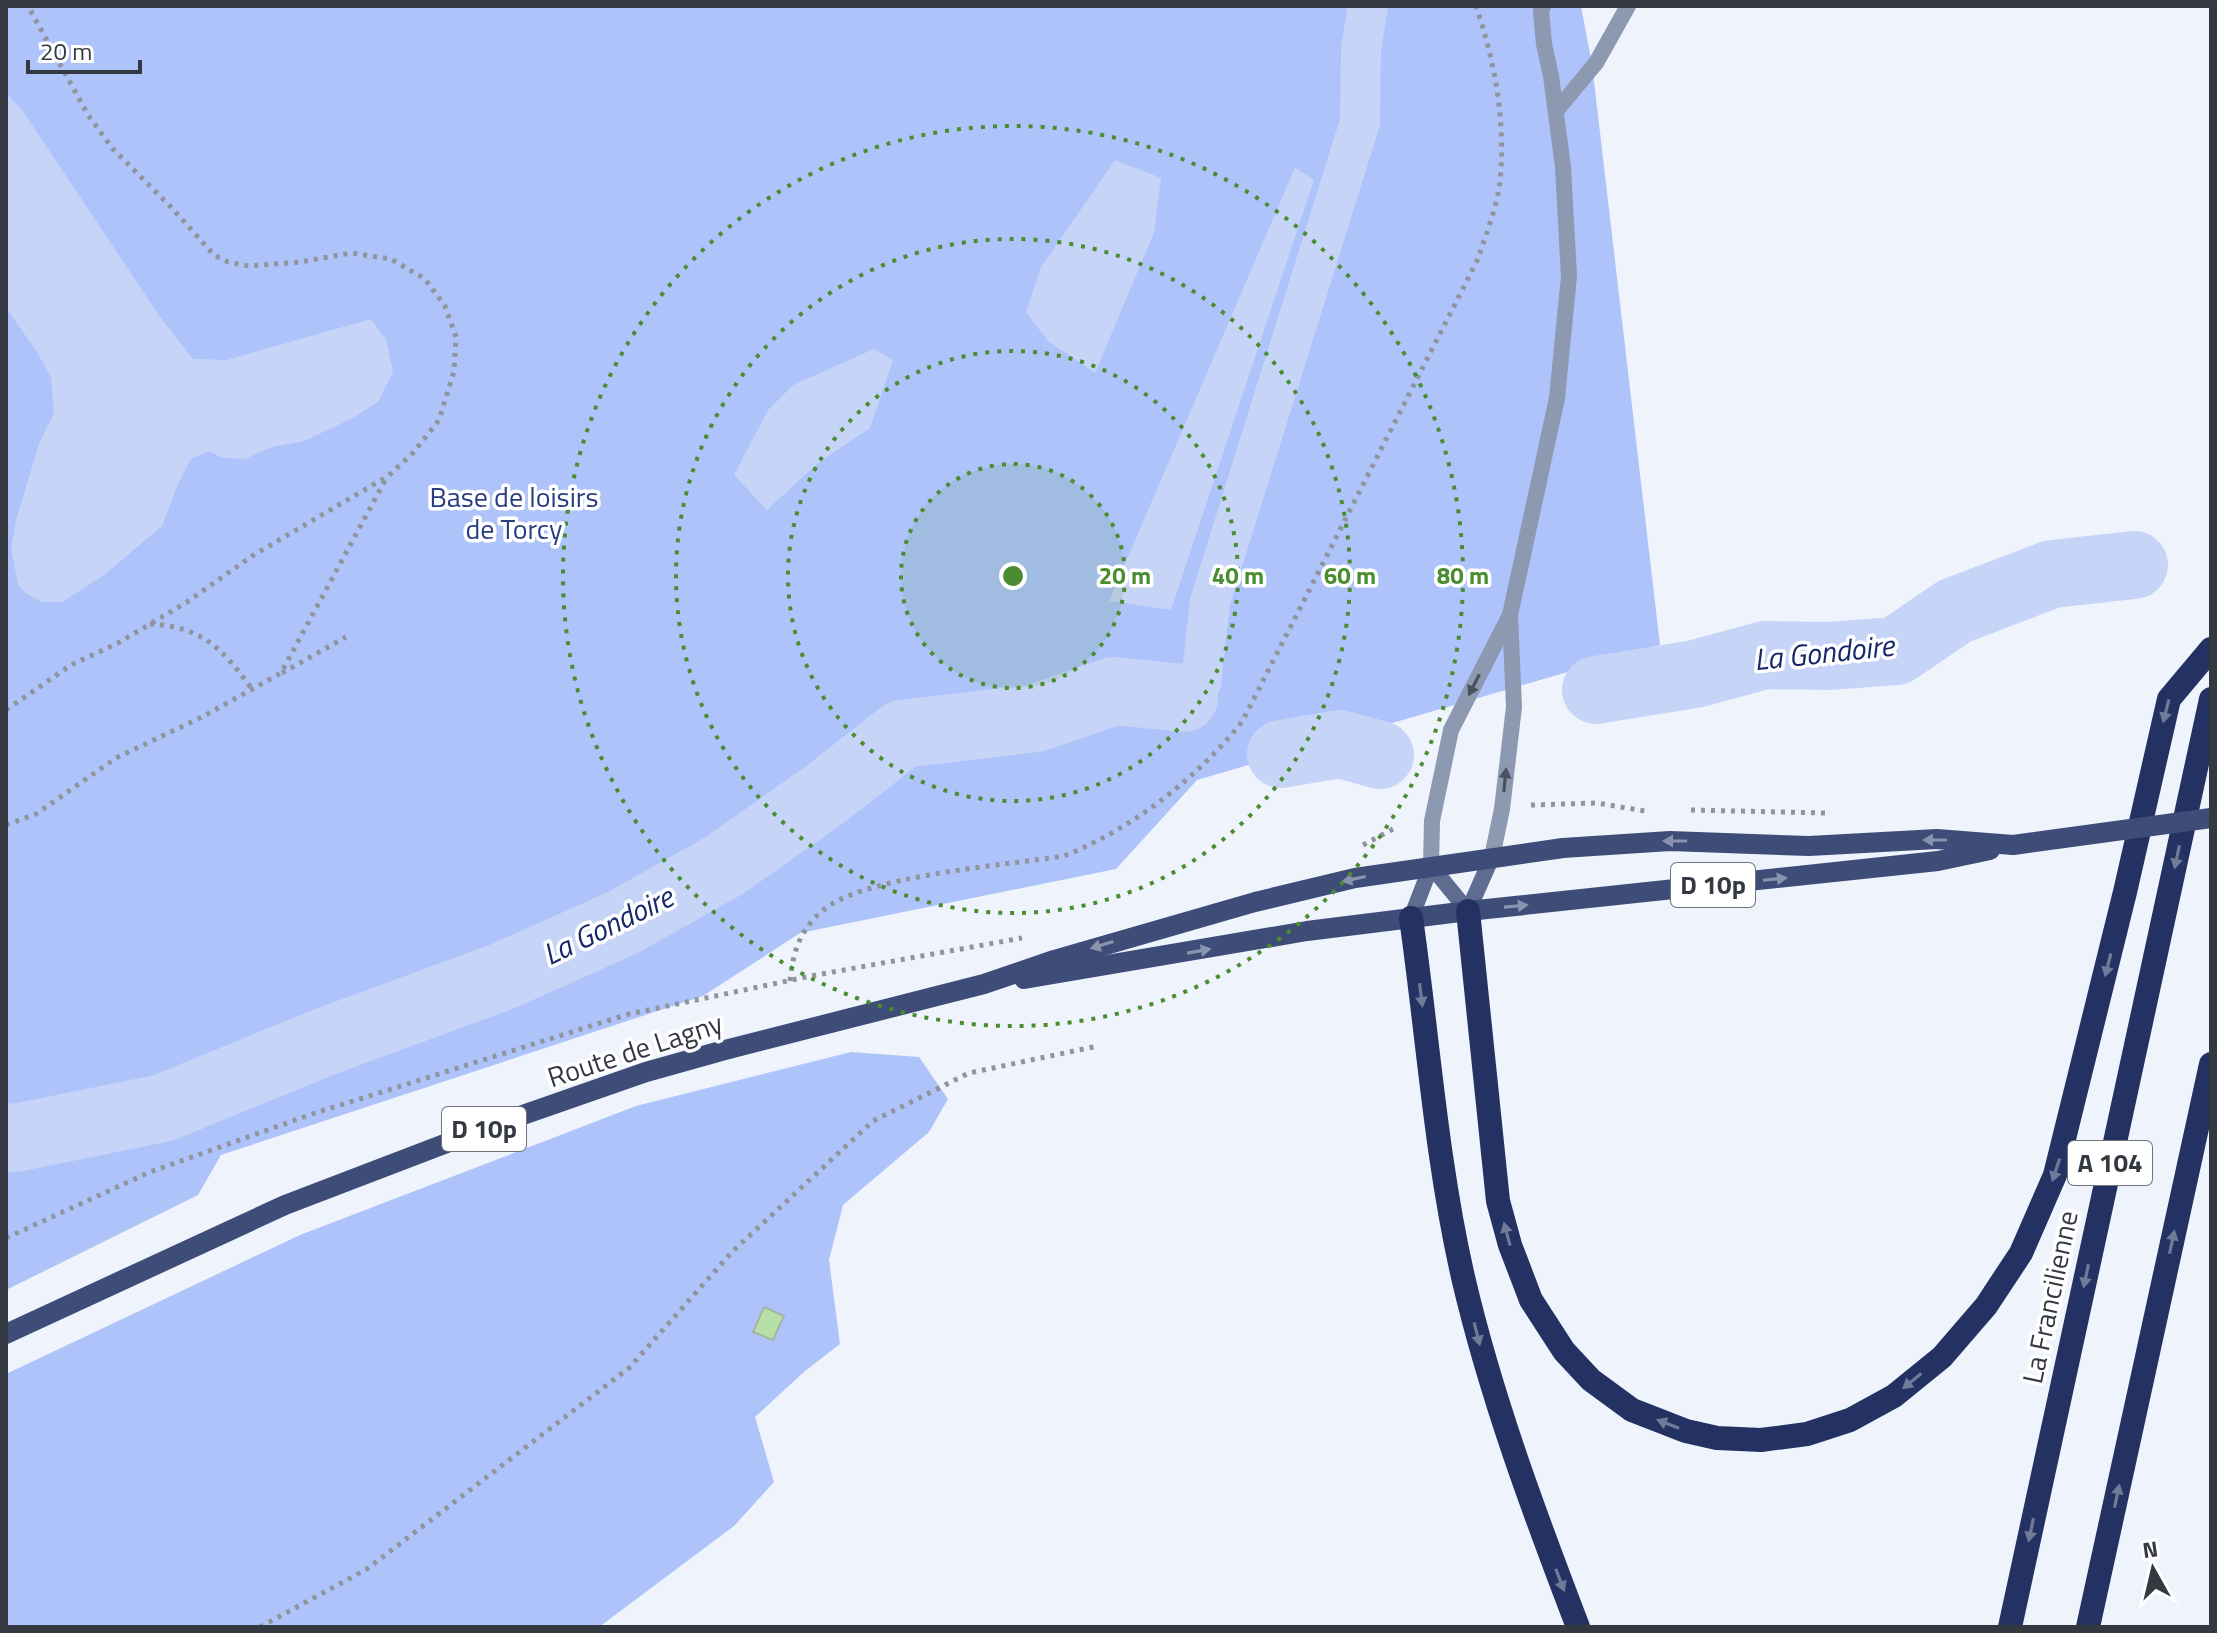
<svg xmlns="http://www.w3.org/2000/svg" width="2217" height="1633" font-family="'Titillium Web',sans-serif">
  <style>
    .green { fill: #aec3fa }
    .water { fill: #c6d4f8 }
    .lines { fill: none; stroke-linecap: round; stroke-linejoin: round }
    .canal { stroke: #c6d4f8; stroke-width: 40 }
    .river { stroke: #c6d4f8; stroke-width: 68 }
    .building { fill: #b6e0a8; stroke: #a6b5a1; stroke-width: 2 }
    .path { stroke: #90949d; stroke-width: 5; stroke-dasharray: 4 6; stroke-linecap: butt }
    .lane { stroke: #8d98b1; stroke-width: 16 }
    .secondary { stroke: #5e6c90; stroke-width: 16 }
    .primary { stroke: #3d4d78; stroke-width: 20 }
    .highway { stroke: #233262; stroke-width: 24 }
    .primary-bridge { stroke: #3d4d78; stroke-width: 20 }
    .oneway { fill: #4a505d }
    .oneway2 { fill: #707a99 }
    .oneway3 { fill: #8b94ae }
    .ring { fill: none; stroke: #4a8d30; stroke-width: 4; stroke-dasharray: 4 8 }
    .labels { text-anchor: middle; stroke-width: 7; stroke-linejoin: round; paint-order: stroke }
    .shield { fill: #fff; stroke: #71747a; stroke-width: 2 }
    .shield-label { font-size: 26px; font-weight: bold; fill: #343841 }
    .park-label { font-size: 28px; fill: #293d81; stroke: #fff }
    .street-label { font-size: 28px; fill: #343841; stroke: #fff }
    .water-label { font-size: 30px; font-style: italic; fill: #17286a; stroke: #fff }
    .centre { fill: #4a8d30; stroke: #fff; stroke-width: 4 }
    .ring-label { font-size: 24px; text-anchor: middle; font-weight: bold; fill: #4a8d30; stroke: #fff; stroke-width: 7; stroke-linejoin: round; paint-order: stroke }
  </style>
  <rect width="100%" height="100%" fill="#eff3fc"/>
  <!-- green -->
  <g class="green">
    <polygon points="6,6 1581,6 1592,64 1660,645 1197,780 1116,869 800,933 703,996 221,1155 198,1195 6,1290"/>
    <polygon points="851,1052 919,1057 948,1099 929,1132 843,1205 829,1260 840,1344 805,1371 755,1417 774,1482 734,1526 599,1627 6,1627 6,1374 300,1235 636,1106"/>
  </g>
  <!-- water -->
  <g class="water">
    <polygon points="6,93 22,110 160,317 193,359 227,360 371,319 386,340 393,372 378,402 353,418 304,441 272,447 245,459 222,458 209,451 191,459 178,484 162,526 104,575 62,602 43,602 27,594 18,585 11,548 16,520 40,441 54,413 51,377 37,352 6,308"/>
    <polygon points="1115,160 1161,178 1154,233 1095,373 1048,341 1026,312 1041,267"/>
    <polygon points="1295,168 1314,180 1171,610 1109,601"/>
    <polygon points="874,349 893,360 870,428 818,463 767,510 734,475 768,410 793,385"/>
  </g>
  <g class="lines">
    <!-- canal -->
    <polyline class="canal" points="1184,698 1201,683 1210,602 1360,122 1361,49 1368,6"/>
    <!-- river -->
    <g class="river">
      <polyline points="1596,690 1695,674 1765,655 1829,656 1896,651 1955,611 2052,574 2134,565"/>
      <polyline points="1281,754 1340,744 1380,755"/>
      <polyline points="6,1137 15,1138 163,1108 324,1042 501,977 624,922 725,865 827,793 902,734 1036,718 1114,691 1184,698"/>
    </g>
  </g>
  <!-- building -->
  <polygon class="building" points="764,1307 784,1316 773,1340 753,1332"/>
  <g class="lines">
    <!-- path -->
    <g class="path">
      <path d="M150,624C204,627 222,649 252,689"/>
      <polyline points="282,673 346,637"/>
      <polyline points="6,710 71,665 118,643 187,602 252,556 388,476 413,453 439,420 454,371 456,337 445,306 425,279 391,259 351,253 300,262 249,266 228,262 214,255 171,207 113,149 88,115 28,6"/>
      <polyline points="1531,805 1597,803 1645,811"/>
      <polyline points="1691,810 1825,813"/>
      <polyline points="6,825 36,814 116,758 204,716 281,673 387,477"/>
      <polyline points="1363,845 1395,828"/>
      <path d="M790,981C793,953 799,931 822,911C861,876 1007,865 1064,856C1133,828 1195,780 1242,722L1478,259C1486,234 1497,207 1500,182C1506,122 1495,62 1476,6"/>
      <polyline points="6,1238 150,1172 315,1113 629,1014 816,975 1022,938"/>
      <polyline points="260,1627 367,1569 629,1368 732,1252 873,1121 969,1073 1098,1046"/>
    </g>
    <!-- lane -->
    <g class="lane">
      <polyline points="1556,111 1596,63 1628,6"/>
      <polyline points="1492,857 1502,809 1514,707 1510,615 1557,398 1569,276 1563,167 1551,76 1544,44 1541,11 1543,6"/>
      <polyline points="1431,866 1432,821 1451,730 1509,617"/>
    </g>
    <!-- secondary -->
    <polyline class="secondary" points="1411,918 1431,866 1468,911 1492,857"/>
    <!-- primary -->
    <g class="primary">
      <polyline points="1024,979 1307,931 1468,911 1938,861 1990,850"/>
      <polyline points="6,1334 285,1205 494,1125 646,1072 721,1051 984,984 1054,960 1255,902 1355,878 1563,848 1670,841 1809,846 1937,839 2013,845"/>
    </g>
    <!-- highway -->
    <g class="highway">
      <polyline points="1468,911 1498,1201 1510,1245 1531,1300 1564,1351 1591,1380 1632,1410 1686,1431 1717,1438 1761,1440 1807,1434 1850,1420 1894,1396 1942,1357 1986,1306 2021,1253 2055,1175 2125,892 2169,699 2211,649"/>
      <path d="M1411,918C1428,1037 1436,1159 1463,1277C1491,1397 1534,1512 1578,1627"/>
      <polyline points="2010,1627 2211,699"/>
      <polyline points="2088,1627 2211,1064"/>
    </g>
    <!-- primary-bridge -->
    <polyline class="primary-bridge" points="2013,845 2211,818"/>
  </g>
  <!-- one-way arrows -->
  <defs><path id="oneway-solid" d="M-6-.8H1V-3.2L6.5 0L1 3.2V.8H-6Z" transform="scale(2)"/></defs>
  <g class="oneway">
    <use href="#oneway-solid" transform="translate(1474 685) rotate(117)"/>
    <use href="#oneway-solid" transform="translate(1505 780) rotate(-84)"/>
  </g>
  <g class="oneway2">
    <use href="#oneway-solid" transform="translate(2166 711) rotate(104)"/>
    <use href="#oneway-solid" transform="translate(2177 857) rotate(102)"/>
    <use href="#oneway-solid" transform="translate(2108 965) rotate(104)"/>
    <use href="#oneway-solid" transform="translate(1421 995) rotate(83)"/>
    <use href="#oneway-solid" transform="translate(2056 1170) rotate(108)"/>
    <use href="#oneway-solid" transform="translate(1507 1234) rotate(-105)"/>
    <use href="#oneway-solid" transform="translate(2172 1242) rotate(-78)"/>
    <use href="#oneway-solid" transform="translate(2086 1276) rotate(102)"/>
    <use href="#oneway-solid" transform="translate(1477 1334) rotate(76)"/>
    <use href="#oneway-solid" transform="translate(1912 1381) rotate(141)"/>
    <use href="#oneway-solid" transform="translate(1668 1424) rotate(-159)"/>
    <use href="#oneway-solid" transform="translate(2117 1496) rotate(-78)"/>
    <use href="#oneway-solid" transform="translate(2031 1530) rotate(102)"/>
    <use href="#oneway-solid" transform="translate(1560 1580) rotate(69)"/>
  </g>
  <g class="oneway3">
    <use href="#oneway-solid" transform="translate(1935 840) rotate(-180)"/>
    <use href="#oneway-solid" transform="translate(1675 841) rotate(-180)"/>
    <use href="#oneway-solid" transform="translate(1354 879) rotate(168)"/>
    <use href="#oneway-solid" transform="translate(1775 879) rotate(-6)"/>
    <use href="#oneway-solid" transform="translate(1516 906) rotate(-5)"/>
    <use href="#oneway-solid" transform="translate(1102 945) rotate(163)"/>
    <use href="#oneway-solid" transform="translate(1199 951) rotate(-10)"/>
  </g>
  <!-- distance rings -->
  <circle cx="1013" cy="576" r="112" fill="#4a8d30" fill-opacity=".12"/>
  <g class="ring">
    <circle cx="1013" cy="576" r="112"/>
    <circle cx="1013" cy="576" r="225"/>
    <circle cx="1013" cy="576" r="337"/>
    <circle cx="1013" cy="576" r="450"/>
  </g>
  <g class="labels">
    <!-- shield labels -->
    <g class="shield">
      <rect x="1671" y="863" width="84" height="44" rx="6"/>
      <rect x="442" y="1107" width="84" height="44" rx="6"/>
      <rect x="2068" y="1141" width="84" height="44" rx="6"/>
    </g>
    <g class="shield-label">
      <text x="1713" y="894">D 10p</text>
      <text x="484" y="1138">D 10p</text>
      <text x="2110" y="1172">A 104</text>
    </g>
    <!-- park labels -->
    <g class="park-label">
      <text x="514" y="507">Base de loisirs<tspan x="514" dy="32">de Torcy</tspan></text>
    </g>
    <!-- street labels -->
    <g class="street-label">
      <text transform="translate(635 1050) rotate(-18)" y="10">Route de Lagny</text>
      <text transform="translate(2050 1297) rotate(-78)" y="10">La Francilienne</text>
    </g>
    <!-- water labels -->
    <g class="water-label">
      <text transform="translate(1824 653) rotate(-6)" y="10">La Gondoire</text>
      <text transform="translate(608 926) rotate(-26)" y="10">La Gondoire</text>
    </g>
  </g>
  <circle cx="1013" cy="576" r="12" class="centre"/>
  <g class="ring-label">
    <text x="1125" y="584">20 m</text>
    <text x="1238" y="584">40 m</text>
    <text x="1350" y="584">60 m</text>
    <text x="1463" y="584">80 m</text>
  </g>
  <!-- border -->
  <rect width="2217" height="1633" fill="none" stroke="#343841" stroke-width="16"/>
  <!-- north arrow -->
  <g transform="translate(2153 1569) rotate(352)" stroke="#ffffff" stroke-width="6" paint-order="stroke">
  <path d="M0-6L14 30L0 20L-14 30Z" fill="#343841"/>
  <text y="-12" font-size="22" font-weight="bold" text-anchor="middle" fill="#343841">N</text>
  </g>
  <!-- scale -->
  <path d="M28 60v12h112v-12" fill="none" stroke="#343841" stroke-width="4"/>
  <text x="40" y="60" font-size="24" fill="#343841" stroke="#ffffff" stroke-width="6" paint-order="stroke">20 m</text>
</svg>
